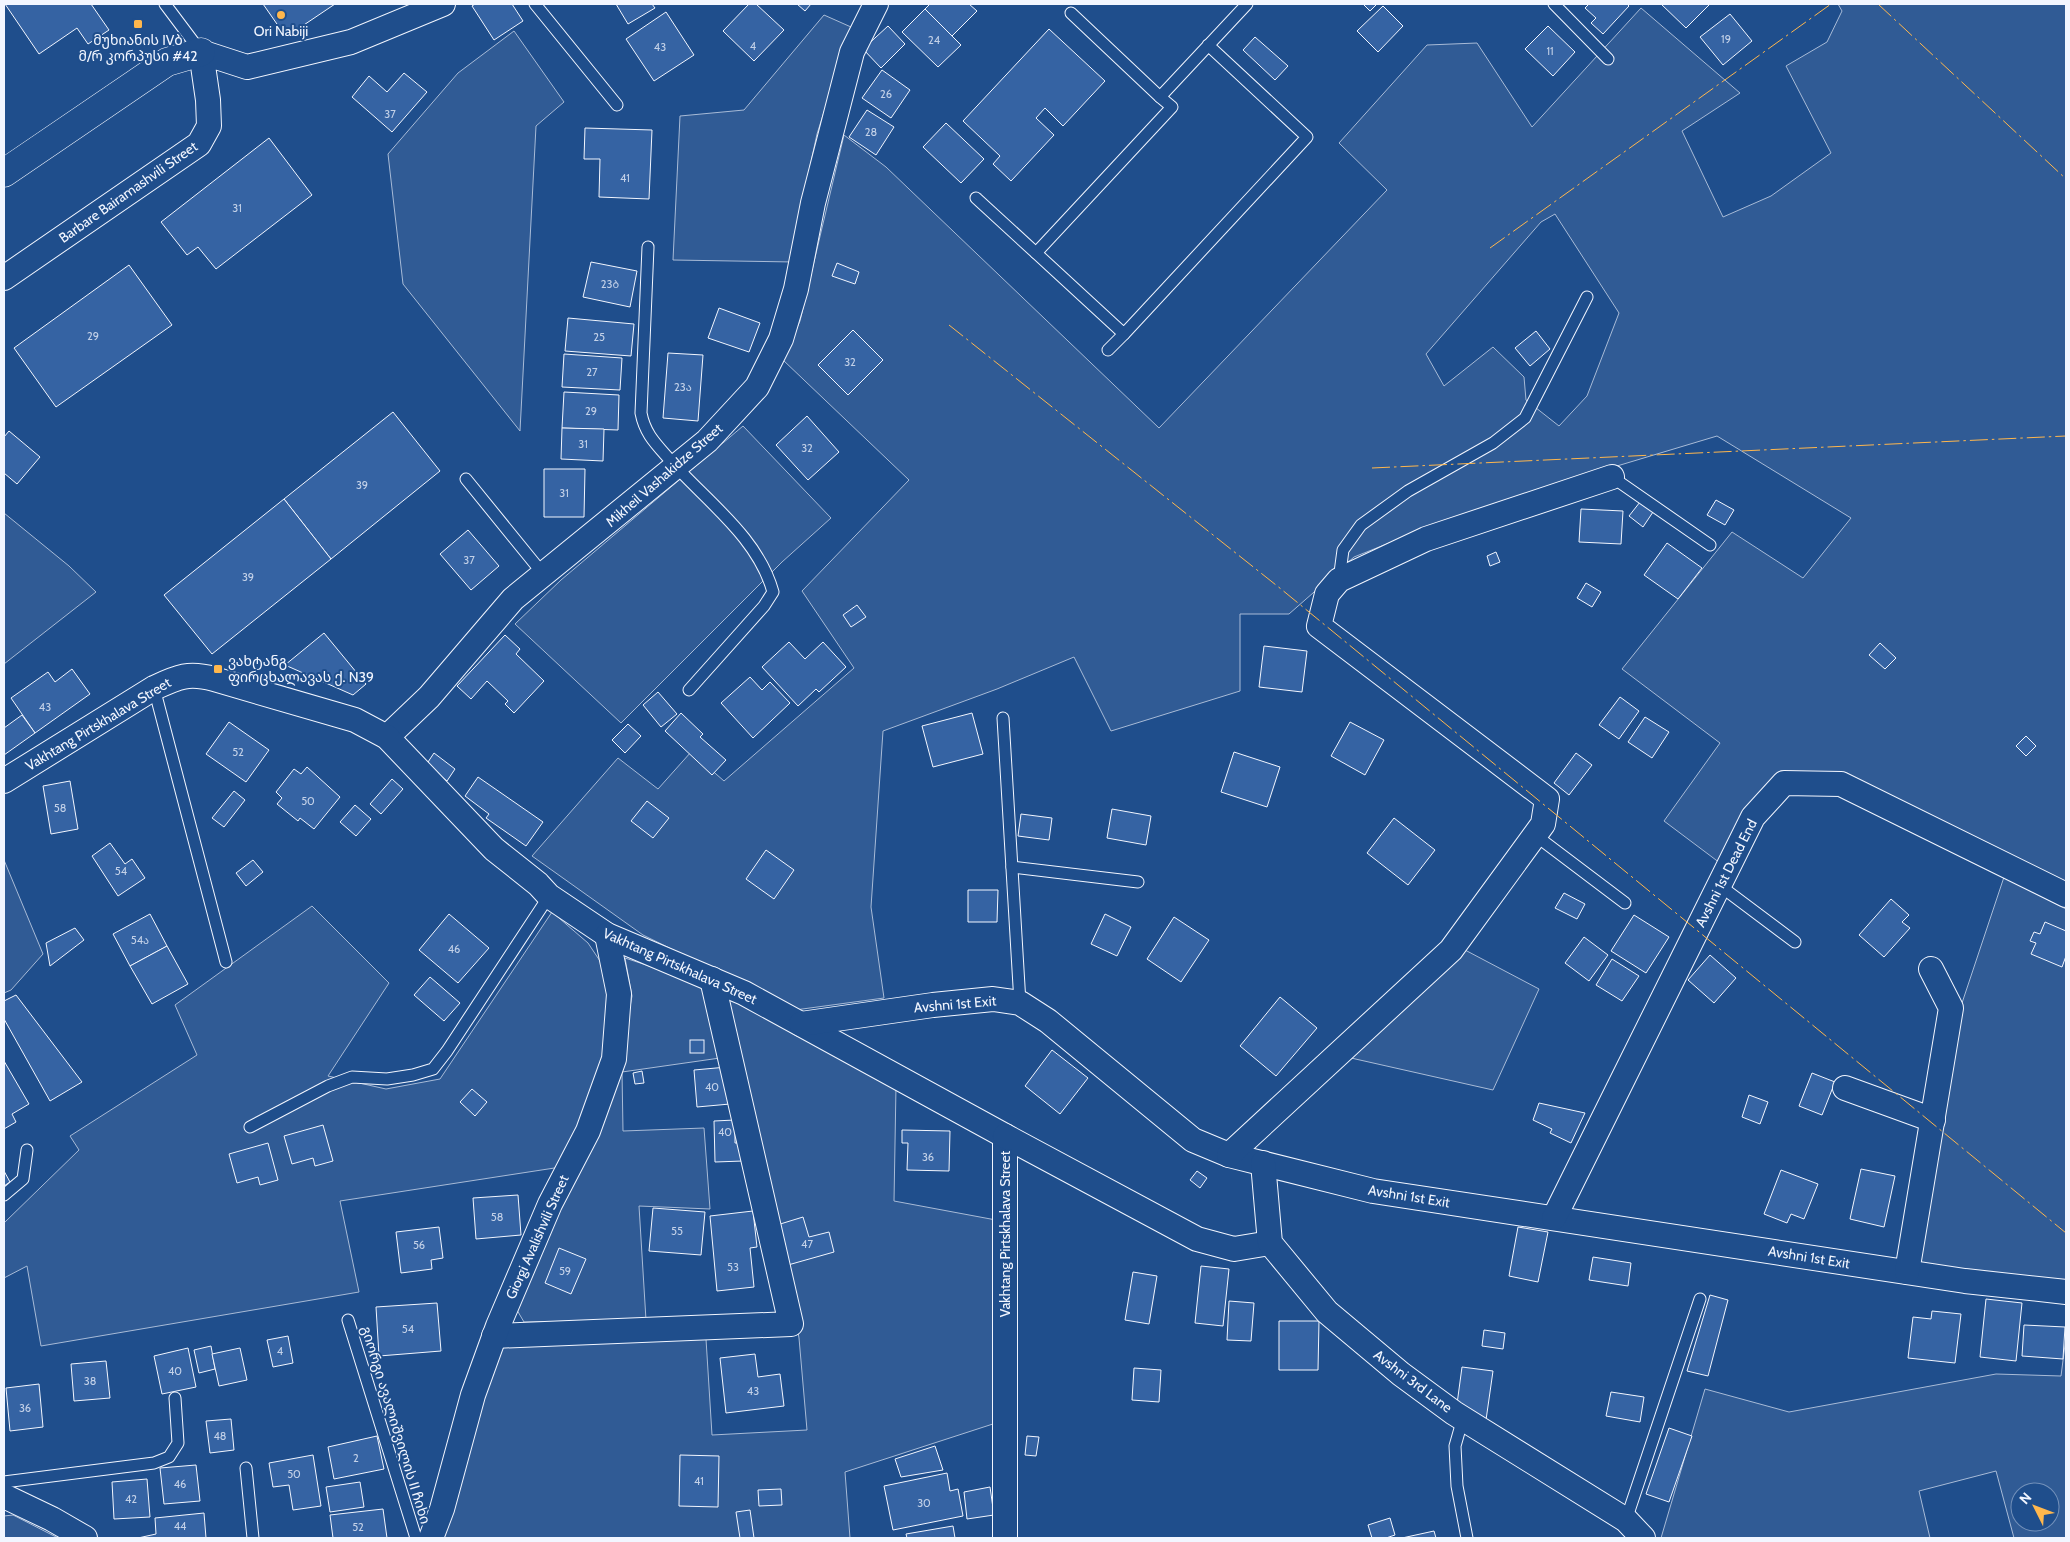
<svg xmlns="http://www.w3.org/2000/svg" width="2070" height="1542" font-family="Cabin,'Noto Sans Georgian',sans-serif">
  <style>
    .green { fill: #305b95; stroke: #a8bbd7; fill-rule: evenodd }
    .building { fill: #3563a3; stroke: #f2f6ff }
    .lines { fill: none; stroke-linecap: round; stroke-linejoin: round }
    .service-casing { stroke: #f2f6ff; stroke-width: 13 }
    .minor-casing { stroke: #f2f6ff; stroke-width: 26 }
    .tertiary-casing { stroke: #f2f6ff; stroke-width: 29 }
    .service { stroke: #1f4e8c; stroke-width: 11 }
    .minor { stroke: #1f4e8c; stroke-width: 24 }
    .tertiary { stroke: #1f4e8c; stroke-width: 28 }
    .power { stroke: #ffb74d; stroke-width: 1; stroke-dasharray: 18 4 2.5 4; stroke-linecap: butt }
    .poi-dot { fill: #ffb74d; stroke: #1f4e8c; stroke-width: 2 }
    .labels { text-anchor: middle; stroke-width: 4; stroke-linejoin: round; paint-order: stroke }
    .number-label { font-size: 11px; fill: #c3d1e8 }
    .poi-label { font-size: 14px; fill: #f2f6ff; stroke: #1f4e8c }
    .street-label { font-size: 14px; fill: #f2f6ff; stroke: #1f4e8c }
  </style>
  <rect width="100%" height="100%" fill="#1f4e8c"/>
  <!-- green -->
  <g class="green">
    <path d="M1838,4H2066V885L2007,854L1779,773L1720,863L1664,821L1720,743L1622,669L1732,532L1803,578L1851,518L1717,436L1547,487L1432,526L1354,557L1289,614H1240V691L1111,731L1074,657L997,689L883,731L871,907L884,998L795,1010L643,935L532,856L618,758L658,789L691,752L724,781L854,668L802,591L909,480L783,360L800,321L844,135L886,167L1159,428L1387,190L1339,143L1427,45L1477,43L1532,127L1641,8L1740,93L1682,131L1723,217L1771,196L1831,153L1786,66L1827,42L1842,11ZM1555,214L1619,313L1587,396L1559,426L1526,400L1524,377L1493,347L1444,386L1426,354L1541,222Z"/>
    <polygon points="824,15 851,27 817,134 809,171 794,262 673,260 680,116 744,110"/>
    <polygon points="514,31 564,102 536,126 520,431 403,284 388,154 458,73"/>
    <polygon points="743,426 831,518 782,562 621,723 515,624 561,580"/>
    <polygon points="4,513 69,566 96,592 4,664"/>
    <polygon points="4,860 43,954 11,990 4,993"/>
    <polygon points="2004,877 2066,909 2066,1286 1918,1262 1960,1009"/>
    <polygon points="312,906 389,983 328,1076 386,1089 440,1079 552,912 588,943 604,967 612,1008 607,1056 561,1167 340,1201 359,1292 41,1346 27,1266 4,1278 4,1223 79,1150 70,1136 197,1055 175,1005"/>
    <polygon points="1465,950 1539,989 1493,1090 1351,1058"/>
    <polygon points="625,958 704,984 727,1057 622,1072 623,1131 704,1128 710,1209 639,1206 646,1320 524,1322 514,1305 620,1062 632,996"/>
    <polygon points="725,994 896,1086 894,1201 996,1220 999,1422 845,1472 850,1538 440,1538 449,1519 500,1345 706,1339 712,1435 807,1430 799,1338 791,1290"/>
    <path d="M2066,1337V1538H2014L1996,1471L1919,1491L1930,1538H1661L1705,1389L1789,1412L1996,1374L2061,1376ZM2020,1492H2050V1522H2020Z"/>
    <polygon points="13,1515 58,1538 4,1538 4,1516"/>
  </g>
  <!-- building -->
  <g class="building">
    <polygon points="5,4 91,4 109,30 88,44 77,28 39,54"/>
    <polygon points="263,4 335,4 286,37"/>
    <polygon points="475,4 512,4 523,21 494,40 472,6"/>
    <polygon points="616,4 652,4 655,8 628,24"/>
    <polygon points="749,4 756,4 784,30 754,61 723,31"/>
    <polygon points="797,4 811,4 805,11"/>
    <polygon points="930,4 969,4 977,11 952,36 925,9"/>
    <polygon points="1363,4 1377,4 1370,11"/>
    <polygon points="1589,4 1627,4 1629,6 1603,34 1591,23 1596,18 1585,8"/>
    <polygon points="1661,4 1710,4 1686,28"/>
    <polygon points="1383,6 1403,26 1378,52 1357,31"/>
    <polygon points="925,9 961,45 938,67 902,32"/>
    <polygon points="666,12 694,55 654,81 626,39"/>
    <polygon points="1730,14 1752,41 1723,65 1700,37"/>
    <polygon points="888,26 905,44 881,68 863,49"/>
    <polygon points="1548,26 1575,52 1553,76 1525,49"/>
    <polygon points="1049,29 1105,81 1063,126 1045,108 1036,118 1054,135 1011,181 993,164 1000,156 963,121"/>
    <polygon points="1255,37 1288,66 1275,80 1243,50"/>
    <polygon points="882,70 910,90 891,118 862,98"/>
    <polygon points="404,73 427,92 392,132 352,97 369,76 387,92"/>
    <polygon points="867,110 894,127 876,155 849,137"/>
    <polygon points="946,123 984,159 961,183 923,147"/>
    <polygon points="585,128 652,130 649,199 599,197 600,159 584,159"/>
    <polygon points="269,138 312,195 216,269 198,247 187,255 161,222"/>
    <polygon points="591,262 637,271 630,307 583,297"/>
    <polygon points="837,263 859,272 855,284 832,276"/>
    <polygon points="129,265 172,325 56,407 14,348"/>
    <polygon points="719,308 760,323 749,352 708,338"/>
    <polygon points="568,318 634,324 631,356 565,351"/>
    <polygon points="853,330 883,360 848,395 818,365"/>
    <polygon points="1536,331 1550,349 1530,366 1515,348"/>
    <polygon points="668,353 703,355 698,421 663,418"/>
    <polygon points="564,354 622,358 620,390 562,387"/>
    <polygon points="564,392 619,395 618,430 562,428"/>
    <polygon points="393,412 440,471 331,559 284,499"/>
    <polygon points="807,416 839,452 808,480 776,445"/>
    <polygon points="562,428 604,429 603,461 561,459"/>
    <polygon points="9,431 40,457 17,484 4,473 4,437"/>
    <polygon points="544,469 585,469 584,517 544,517"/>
    <polygon points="284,499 331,559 212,654 164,595"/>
    <polygon points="1716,500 1734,510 1725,525 1707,515"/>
    <polygon points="1640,502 1653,512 1643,527 1629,516"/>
    <polygon points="1581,509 1623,511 1621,544 1579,542"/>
    <polygon points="468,530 499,566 471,590 440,554"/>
    <polygon points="1667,543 1702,568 1678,599 1644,575"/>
    <polygon points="1496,552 1500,562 1490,566 1487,556"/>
    <polygon points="1586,583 1601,592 1592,607 1577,598"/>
    <polygon points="857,605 866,617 851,627 843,615"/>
    <polygon points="324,633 366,684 353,695 285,665"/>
    <polygon points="505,635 520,649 516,654 544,681 514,713 505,704 508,701 487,681 471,699 457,686"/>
    <polygon points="789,642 805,659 823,642 846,667 819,692 816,689 798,706 762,667"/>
    <polygon points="1880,643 1896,658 1885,669 1869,655"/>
    <polygon points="1264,646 1307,651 1302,692 1259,687"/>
    <polygon points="72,669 90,694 35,733 11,698 48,672 55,682"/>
    <polygon points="750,677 762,690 770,682 790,703 753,738 721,703"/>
    <polygon points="658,692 677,714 661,727 643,705"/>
    <polygon points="1620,697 1639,711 1619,739 1599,725"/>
    <polygon points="681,713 703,734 700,737 726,760 712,775 665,731"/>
    <polygon points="972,713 983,754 933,767 922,726"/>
    <polygon points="22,715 35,733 4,755 4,728"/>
    <polygon points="1645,717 1669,732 1652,758 1628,742"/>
    <polygon points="229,722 269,750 246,782 206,754"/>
    <polygon points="1350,722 1384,740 1365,775 1331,756"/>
    <polygon points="628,724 641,736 625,753 612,740"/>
    <polygon points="2026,736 2036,746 2026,756 2016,746"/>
    <polygon points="1234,752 1280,767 1267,807 1221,792"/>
    <polygon points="434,753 455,769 447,781 426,765"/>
    <polygon points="1576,753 1592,765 1569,795 1554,783"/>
    <polygon points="307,767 340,797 314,829 300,818 298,821 277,804 282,798 276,792 294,769 301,774"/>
    <polygon points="478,777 543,822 526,846 486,818 489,814 465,796"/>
    <polygon points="392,779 403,789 381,814 370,804"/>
    <polygon points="70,781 78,829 51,834 43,786"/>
    <polygon points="234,791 245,800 224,827 212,818"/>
    <polygon points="647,801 669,818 653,838 631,821"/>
    <polygon points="355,805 371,819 356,836 340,822"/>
    <polygon points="1112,809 1151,816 1146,845 1107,838"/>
    <polygon points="1021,814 1052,818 1049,840 1018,836"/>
    <polygon points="1394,818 1435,850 1408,885 1367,853"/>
    <polygon points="110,843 125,864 132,859 145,878 118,896 92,856"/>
    <polygon points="766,850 794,870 774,899 746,879"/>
    <polygon points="253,860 263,872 246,886 236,873"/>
    <polygon points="968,890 998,890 997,922 968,922"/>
    <polygon points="1564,893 1585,904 1577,919 1555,908"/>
    <polygon points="1891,899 1909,915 1902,922 1910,928 1884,957 1859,935"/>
    <polygon points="150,914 167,946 130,966 113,934"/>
    <polygon points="449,914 489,948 458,983 419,950"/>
    <polygon points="1105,914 1131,927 1117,956 1091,944"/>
    <polygon points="1634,915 1669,937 1646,973 1611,951"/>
    <polygon points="1174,917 1209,940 1181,982 1147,959"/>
    <polygon points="2045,922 2066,931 2066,956 2062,967 2031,954 2036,943 2030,941 2034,932 2040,934"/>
    <polygon points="75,928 84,940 50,966 46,943"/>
    <polygon points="1584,937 1608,955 1589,981 1565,963"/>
    <polygon points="167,946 188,984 152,1004 130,966"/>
    <polygon points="1710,955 1736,978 1714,1003 1688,980"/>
    <polygon points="1612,959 1639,976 1622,1001 1596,985"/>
    <polygon points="430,977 460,1003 444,1021 414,995"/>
    <polygon points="16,995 82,1082 50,1101 4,1019 4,1001"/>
    <polygon points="1280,997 1317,1028 1276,1076 1240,1046"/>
    <rect x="690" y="1040" width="14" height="13"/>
    <polygon points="1052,1050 1088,1078 1060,1114 1025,1086"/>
    <polygon points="4,1061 29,1104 12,1114 16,1122 4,1129"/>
    <polygon points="727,1067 730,1104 697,1107 694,1070"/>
    <polygon points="642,1071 644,1083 635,1084 633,1073"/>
    <polygon points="1812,1073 1835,1082 1822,1115 1799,1106"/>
    <polygon points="472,1089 487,1102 475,1116 460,1102"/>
    <polygon points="1749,1095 1768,1102 1760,1124 1742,1117"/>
    <polygon points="1539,1103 1585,1113 1571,1143 1550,1133 1552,1129 1533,1120"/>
    <polygon points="735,1120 735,1143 742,1143 743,1161 715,1162 714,1121"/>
    <polygon points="323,1125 333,1161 315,1166 313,1158 292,1164 284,1136"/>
    <polygon points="902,1130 950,1131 949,1171 907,1170 908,1143 902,1143"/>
    <polygon points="268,1143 278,1180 260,1185 258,1177 237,1183 229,1154"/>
    <polygon points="1861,1169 1895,1176 1884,1227 1850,1219"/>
    <polygon points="1781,1170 1818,1184 1804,1219 1791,1214 1787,1223 1764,1214"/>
    <polygon points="4,1171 10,1182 4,1186"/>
    <polygon points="1197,1171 1207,1178 1200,1188 1190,1180"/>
    <polygon points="518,1195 521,1235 476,1239 473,1198"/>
    <polygon points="653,1208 705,1212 701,1255 649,1251"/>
    <polygon points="753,1211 757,1247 750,1248 754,1287 717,1291 710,1216"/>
    <polygon points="803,1217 809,1237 829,1232 834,1252 788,1265 777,1225"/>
    <polygon points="439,1227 443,1258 431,1260 432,1269 401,1273 396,1232"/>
    <polygon points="1518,1227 1548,1232 1538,1282 1509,1276"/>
    <polygon points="559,1248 586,1259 571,1294 545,1283"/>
    <polygon points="1593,1257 1631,1263 1628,1286 1589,1280"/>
    <polygon points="1201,1266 1229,1269 1223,1326 1195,1323"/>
    <polygon points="1133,1272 1157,1276 1149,1324 1125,1320"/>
    <polygon points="1710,1295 1728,1300 1708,1376 1687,1371"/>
    <polygon points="1986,1299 2022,1303 2016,1361 1980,1357"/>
    <polygon points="1229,1301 1254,1303 1251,1341 1227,1340"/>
    <polygon points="437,1303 441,1351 379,1356 376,1307"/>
    <polygon points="1932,1311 1961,1314 1955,1363 1908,1358 1913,1317 1931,1319"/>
    <polygon points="1279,1321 1319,1321 1318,1370 1279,1370"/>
    <polygon points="2024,1325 2065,1327 2063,1359 2022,1356"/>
    <polygon points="1484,1330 1505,1333 1503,1349 1482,1346"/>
    <polygon points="288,1336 293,1363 273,1367 267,1340"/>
    <polygon points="211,1346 215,1369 199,1373 194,1350"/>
    <polygon points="188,1348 196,1387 162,1394 154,1356"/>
    <polygon points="240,1348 247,1380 219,1386 212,1354"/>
    <polygon points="755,1354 758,1377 780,1374 784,1406 726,1413 720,1358"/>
    <polygon points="106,1361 110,1398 74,1401 71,1364"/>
    <polygon points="1462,1367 1493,1371 1486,1420 1457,1404"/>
    <polygon points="1134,1368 1161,1370 1159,1402 1132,1400"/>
    <polygon points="39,1384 43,1427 10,1431 6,1388"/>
    <polygon points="1611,1392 1644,1397 1640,1422 1606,1416"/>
    <polygon points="231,1419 234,1450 210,1453 206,1421"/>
    <polygon points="1669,1428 1692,1436 1669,1502 1646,1494"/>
    <polygon points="377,1436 384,1469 334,1479 328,1447"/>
    <polygon points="1027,1436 1039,1437 1036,1456 1025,1455"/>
    <polygon points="935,1446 943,1470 901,1477 895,1459"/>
    <polygon points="313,1455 321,1506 293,1510 289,1485 273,1487 269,1463"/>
    <polygon points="680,1455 719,1456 718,1507 679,1506"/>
    <polygon points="196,1465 200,1501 164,1504 160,1468"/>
    <polygon points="947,1473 950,1491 958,1489 963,1516 893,1530 884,1486"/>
    <polygon points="147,1479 150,1517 114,1519 112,1482"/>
    <polygon points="360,1482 364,1507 330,1512 326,1487"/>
    <polygon points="990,1487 994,1515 967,1519 964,1492"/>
    <polygon points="781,1489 782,1505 759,1506 758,1490"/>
    <polygon points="383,1509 387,1538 333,1538 330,1515"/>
    <polygon points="750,1510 754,1538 740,1538 736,1512"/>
    <polygon points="204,1513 206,1538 138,1538 156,1534 155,1518"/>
    <polygon points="1390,1518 1395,1535 1386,1538 1372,1538 1368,1525"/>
    <polygon points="953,1526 955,1538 907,1538 906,1534"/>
    <polygon points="1434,1531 1436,1538 1402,1538"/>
  </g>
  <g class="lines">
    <defs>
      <g id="service">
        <polyline points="165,4 201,52"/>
        <polyline points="535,4 617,105"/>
        <polyline points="1554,4 1608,59"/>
        <polyline points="1071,13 1160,97"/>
        <polyline points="1208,45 1307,137 1124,334 1036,253 1172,107 1160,97 1247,4"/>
        <polyline points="976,198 1036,253"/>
        <path d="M648,247L641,413C645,434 656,444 670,460C706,501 758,537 773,592L764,606L689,690"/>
        <polyline points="1108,350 1124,334"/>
        <polyline points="1612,477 1710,545"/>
        <polyline points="466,479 544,575"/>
        <polyline points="1339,580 1343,550 1361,525 1408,491 1493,443 1525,418 1587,297"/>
        <polyline points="154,688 226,962"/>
        <polyline points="1003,718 1020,1003"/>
        <polyline points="1535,835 1625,903"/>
        <polyline points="1012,867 1138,882"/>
        <polyline points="1719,885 1795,942"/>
        <polyline points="250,1127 328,1086 352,1077 387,1079 413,1075 433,1069 447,1051 549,896"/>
        <polyline points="4,1195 23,1179 27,1150"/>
        <polyline points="348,1320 416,1538"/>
        <polyline points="1463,1418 1455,1446 1457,1486 1467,1538"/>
        <polyline points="246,1468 253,1538"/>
        <polyline points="4,1482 154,1463 169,1457 178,1443 175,1398"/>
        <polyline points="1626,1520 1700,1299"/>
      </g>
      <g id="minor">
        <polyline points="4,278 199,144 209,126 208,100 201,52 247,67 351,42 443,4"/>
        <polyline points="387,737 429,697 513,599 707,441 757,387 781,339 796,289 813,203 852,52 876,4"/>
        <path d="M4,781L154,688C178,677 188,672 214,679L355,720L387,737L494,849L538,884L549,896L607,935L744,993L1005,1136V1538"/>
        <polyline points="801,1024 933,1005 993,999 1020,1003 1048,1021 1193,1140 1229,1155 1373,1191 1965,1281 2066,1292"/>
        <polyline points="1845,1088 1933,1120"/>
        <polyline points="1005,1136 1197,1239 1234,1249 1270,1243"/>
        <polyline points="1229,1155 1451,950 1543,824 1547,799 1319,626 1327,594 1339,580 1426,539 1612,477"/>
        <polyline points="1263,1163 1270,1243 1327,1312 1401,1374 1454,1413 1626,1520 1643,1538"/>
        <polyline points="1554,1218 1753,817 1784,783 1841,784 2066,895"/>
        <polyline points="1907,1272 1951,1008 1931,969"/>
        <polyline points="494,1336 791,1324 712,979"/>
        <polyline points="4,1496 52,1519 85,1538"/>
        <polyline points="431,1538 442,1509 473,1395 498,1326 550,1204 588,1131 614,1059 619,994 607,935"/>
      </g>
      <polyline id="tertiary" points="4,173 167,62 201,52"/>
    </defs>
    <!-- service casing -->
    <use href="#service" class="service-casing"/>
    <!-- minor casing -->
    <use href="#minor" class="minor-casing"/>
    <!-- tertiary casing -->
    <use href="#tertiary" class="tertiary-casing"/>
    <!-- service -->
    <use href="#service" class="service"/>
    <!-- minor -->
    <use href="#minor" class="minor"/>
    <!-- tertiary -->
    <use href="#tertiary" class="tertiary"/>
    <!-- power -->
    <g class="power">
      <polyline points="1878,4 2066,179"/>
      <polyline points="1490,248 1831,4"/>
      <polyline points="949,325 1281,589 2066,1233"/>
      <polyline points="1372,468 2066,436"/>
    </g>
  </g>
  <!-- markers -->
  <g class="poi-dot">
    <circle cx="281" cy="15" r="5"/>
    <rect x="133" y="19" width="10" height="10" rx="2.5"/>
    <rect x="213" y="664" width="10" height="10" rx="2.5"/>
  </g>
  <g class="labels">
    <!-- number labels -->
    <g class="number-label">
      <text x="1726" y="43">19</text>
      <text x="934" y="44">24</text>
      <text x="753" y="50">4</text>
      <text x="660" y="51">43</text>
      <text x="1550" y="55">11</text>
      <text x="886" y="98">26</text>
      <text x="390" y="118">37</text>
      <text x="871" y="136">28</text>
      <text x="625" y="182">41</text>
      <text x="237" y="212">31</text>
      <text x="610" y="288">23ბ</text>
      <text x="93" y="340">29</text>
      <text x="599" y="341">25</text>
      <text x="850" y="366">32</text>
      <text x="592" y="376">27</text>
      <text x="683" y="391">23ა</text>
      <text x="591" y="415">29</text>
      <text x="583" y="448">31</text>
      <text x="807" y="452">32</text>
      <text x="362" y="489">39</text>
      <text x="564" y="497">31</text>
      <text x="469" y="564">37</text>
      <text x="248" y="581">39</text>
      <text x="45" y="711">43</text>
      <text x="238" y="756">52</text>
      <text x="308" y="805">50</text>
      <text x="60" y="812">58</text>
      <text x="121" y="875">54</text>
      <text x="140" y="944">54ა</text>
      <text x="454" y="953">46</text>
      <text x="712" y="1091">40</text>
      <text x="725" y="1136">40</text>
      <text x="928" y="1161">36</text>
      <text x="497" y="1221">58</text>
      <text x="677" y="1235">55</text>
      <text x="807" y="1248">47</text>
      <text x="419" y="1249">56</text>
      <text x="733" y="1271">53</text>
      <text x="565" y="1275">59</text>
      <text x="408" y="1333">54</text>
      <text x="280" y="1355">4</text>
      <text x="175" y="1375">40</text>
      <text x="90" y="1385">38</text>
      <text x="753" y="1395">43</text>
      <text x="25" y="1412">36</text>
      <text x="220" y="1440">48</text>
      <text x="356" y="1462">2</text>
      <text x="294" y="1478">50</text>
      <text x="699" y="1485">41</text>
      <text x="180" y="1488">46</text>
      <text x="131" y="1503">42</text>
      <text x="924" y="1507">30</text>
      <text x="180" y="1530">44</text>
      <text x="358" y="1531">52</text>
    </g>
    <!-- poi labels -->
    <g class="poi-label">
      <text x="281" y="36">Ori Nabiji</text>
      <text x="138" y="45">მუხიანის IVბ<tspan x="138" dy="16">მ/რ კორპუსი #42</tspan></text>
      <text x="228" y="666" text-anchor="start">ვახტანგ<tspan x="228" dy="16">ფირცხალავას ქ. N39</tspan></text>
    </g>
    <!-- street labels -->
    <g class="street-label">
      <text transform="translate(128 192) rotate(-35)" y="5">Barbare Bairamashvili Street</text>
      <text transform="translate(664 475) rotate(-41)" y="5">Mikheil Vashakidze Street</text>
      <text transform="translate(98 724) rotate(-31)" y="5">Vakhtang Pirtskhalava Street</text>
      <text transform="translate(1726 873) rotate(-63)" y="5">Avshni 1st Dead End</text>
      <text transform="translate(680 966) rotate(24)" y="5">Vakhtang Pirtskhalava Street</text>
      <text transform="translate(955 1004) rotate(-5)" y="5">Avshni 1st Exit</text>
      <text transform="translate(1409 1196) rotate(9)" y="5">Avshni 1st Exit</text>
      <text transform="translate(1005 1234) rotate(-90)" y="5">Vakhtang Pirtskhalava Street</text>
      <text transform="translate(537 1237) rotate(-66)" y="5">Giorgi Avalishvili Street</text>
      <text transform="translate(1809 1257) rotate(9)" y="5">Avshni 1st Exit</text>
      <text transform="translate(1413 1381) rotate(37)" y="5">Avshni 3rd Lane</text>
      <text transform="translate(396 1425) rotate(73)" y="5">გიორგი ავალიშვილის II ჩიხი</text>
    </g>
  </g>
  <!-- border -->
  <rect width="2070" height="1542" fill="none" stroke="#f2f6ff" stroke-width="10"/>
  <!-- north arrow -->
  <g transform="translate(2035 1507) rotate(312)"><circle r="24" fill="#1f4e8c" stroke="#7391ba"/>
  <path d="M0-4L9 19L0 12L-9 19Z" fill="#ffb74d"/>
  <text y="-8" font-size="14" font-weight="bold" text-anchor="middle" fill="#f2f6ff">N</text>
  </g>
</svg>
